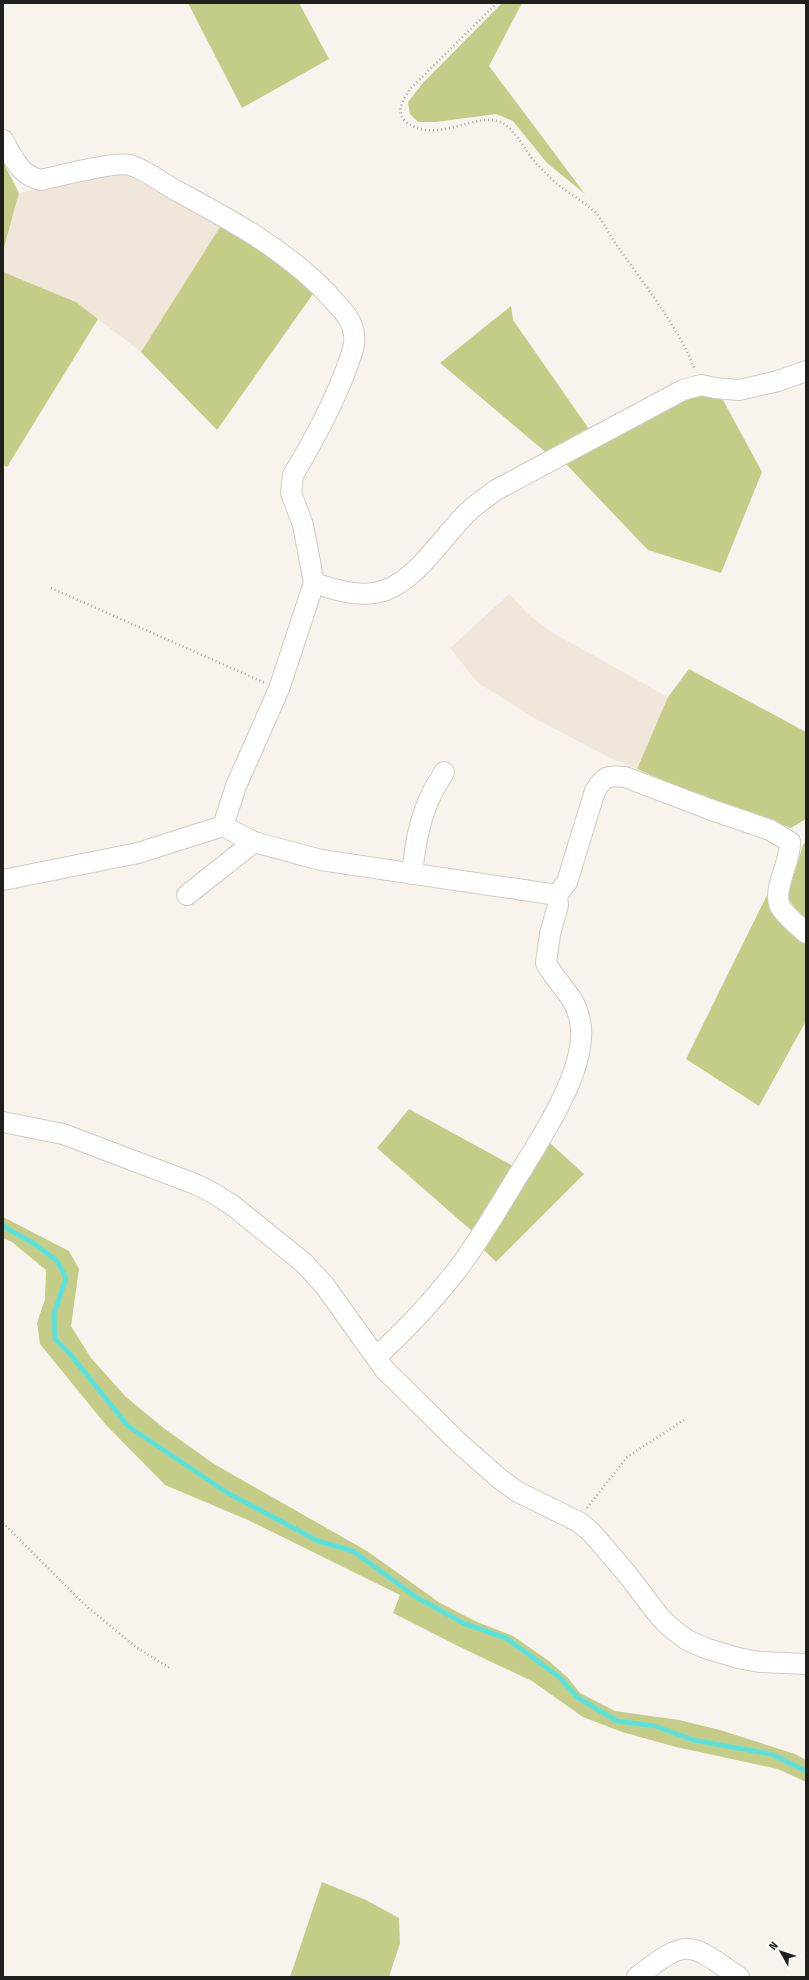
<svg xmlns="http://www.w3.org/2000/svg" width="809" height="1980" font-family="'Fira Sans Condensed',sans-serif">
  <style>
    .built { fill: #f0e6da }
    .green { fill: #c4cc87 }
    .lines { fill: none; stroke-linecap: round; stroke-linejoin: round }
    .stream { stroke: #52e3e5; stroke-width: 4.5 }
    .minor-casing { stroke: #cfcac4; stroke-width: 22 }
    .path { stroke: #a9a6a1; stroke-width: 2.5; stroke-dasharray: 1 3; stroke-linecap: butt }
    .minor { stroke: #fff; stroke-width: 20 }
  </style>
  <rect width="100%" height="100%" fill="#f8f4ed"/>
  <!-- built -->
  <g class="built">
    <polygon points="109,172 124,173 220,227 141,352 76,302 3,272 3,251 19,193"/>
    <polygon points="509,594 530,616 555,634 668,697 637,769 610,758 536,719 478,683 450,648"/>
  </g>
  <!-- green -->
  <g class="green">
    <polygon points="188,3 299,3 329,59 242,108"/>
    <polygon points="502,3 522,3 489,66 585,194 547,163 513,121 496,114 436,122 418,122 410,114 408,102 423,83"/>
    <polygon points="3,162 19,193 3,251"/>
    <polygon points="220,227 258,249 315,291 217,430 141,352"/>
    <polygon points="3,272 76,302 98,319 7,467 3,465"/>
    <polygon points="511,306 513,320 591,432 549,455 440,363"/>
    <polygon points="693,394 704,394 723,400 762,472 721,573 648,550 564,462"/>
    <polygon points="689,669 806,732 806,819 791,828 700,796 637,769 668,697"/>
    <polygon points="806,841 806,923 787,897 803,845"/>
    <path d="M767,895C777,914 790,928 806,943V1021L759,1106L686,1059Z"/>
    <polygon points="409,1109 515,1167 473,1232 377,1148"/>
    <polygon points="549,1142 584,1174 496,1262 482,1248"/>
    <polygon points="3,1217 69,1251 79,1269 71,1326 91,1358 126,1397 165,1429 214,1464 367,1551 440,1603 477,1622 513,1636 549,1661 568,1678 580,1693 615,1711 679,1720 720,1730 795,1754 806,1760 806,1782 778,1769 676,1747 622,1732 583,1717 532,1681 462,1648 393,1613 400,1595 248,1520 165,1485 106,1425 40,1344 37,1323 45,1299 46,1270 12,1242 3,1238"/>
    <polygon points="322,1882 366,1900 399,1918 400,1943 389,1977 290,1977"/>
  </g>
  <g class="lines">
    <!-- stream -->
    <polyline class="stream" points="3,1226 36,1245 57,1261 66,1278 54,1314 55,1339 70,1354 128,1426 226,1492 318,1541 353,1551 416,1597 465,1624 506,1638 558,1676 577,1697 617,1721 655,1726 693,1740 771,1754 806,1771"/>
    <defs>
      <g id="minor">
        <path d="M3,140C13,157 20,176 41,180C58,176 116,161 130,165C146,170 161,182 175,190C233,221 291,252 335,302C344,312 353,321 354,335C356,346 350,357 347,367C333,405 314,440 293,475L291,493L303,525L314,583L279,689L236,786L223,826"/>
        <path d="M314,583C333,589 354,596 374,593C413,588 442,536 470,510C478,503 488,496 496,490L683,390L701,385L715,388L739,390L778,381L806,371"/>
        <path d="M412,874C415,846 419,819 432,793C435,786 441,779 444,772"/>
        <polyline points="3,880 138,853 223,826 254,842 321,860 557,895"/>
        <polyline points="187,895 254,842"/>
        <polyline points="3,1122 63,1134 195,1184 213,1193 232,1205 304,1263 325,1286 385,1370 459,1443 501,1480 518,1492 579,1522 592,1533 627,1574 660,1617 670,1627 687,1640 705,1648 738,1658 760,1662 806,1664"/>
        <path d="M376,1357C405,1331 433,1301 457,1270C477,1244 494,1215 511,1187C535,1147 585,1076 581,1028C578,996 560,989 546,963L550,934L558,905L557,895L567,882L595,791C604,776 608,775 625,777L709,809L770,830L790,842C791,861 772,890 780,906C785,916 798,925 806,933"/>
        <path d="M637,1977C688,1937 688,1942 739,1977"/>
      </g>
    </defs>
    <!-- minor casing -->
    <use href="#minor" class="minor-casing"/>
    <!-- path -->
    <g class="path">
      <path d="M497,3L410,89C404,98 395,112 405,121C436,147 480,108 504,124C518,133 525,152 537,164C543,170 549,177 556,183C568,193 583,201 595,212C604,222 610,236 618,247C644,284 679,328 695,370"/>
      <polyline points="51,588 265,683"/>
      <polyline points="587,1508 627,1457 684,1420"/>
      <polyline points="3,1523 85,1605 137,1648 170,1668"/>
    </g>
    <!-- minor -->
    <use href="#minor" class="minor"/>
  </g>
  <!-- border -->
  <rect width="809" height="1980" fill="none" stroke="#211f1d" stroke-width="8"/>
  <!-- north arrow -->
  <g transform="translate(781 1952) rotate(309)" stroke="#ffffff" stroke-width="3" paint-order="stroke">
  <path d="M0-3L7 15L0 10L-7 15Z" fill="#211f1d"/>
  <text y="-6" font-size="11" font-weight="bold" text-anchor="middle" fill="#211f1d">N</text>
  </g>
</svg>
